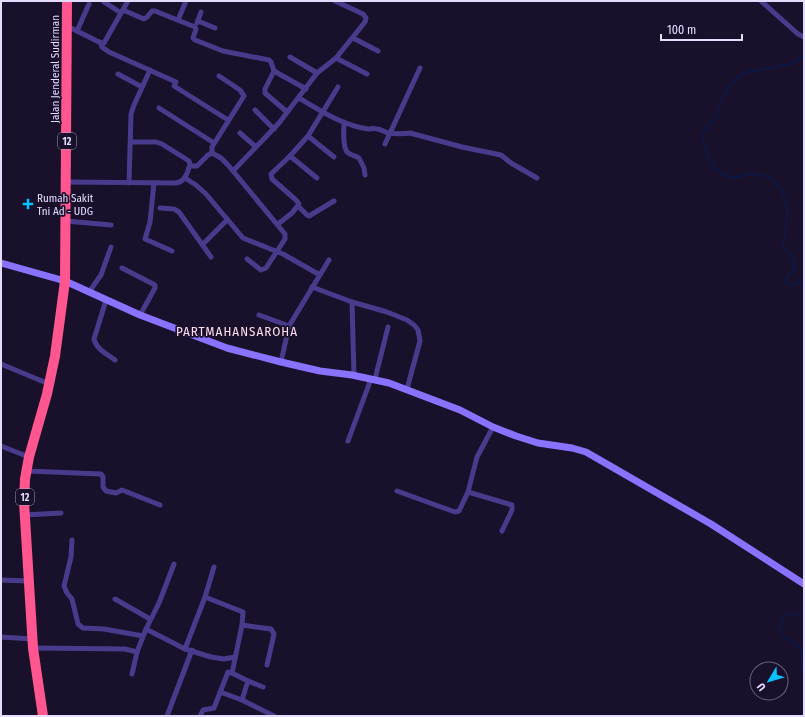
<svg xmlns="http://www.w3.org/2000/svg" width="805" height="717" font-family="'Fira Sans Condensed',sans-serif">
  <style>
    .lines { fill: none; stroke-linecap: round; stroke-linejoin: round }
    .stream { stroke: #0a194b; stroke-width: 1.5 }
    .street { stroke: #493b8b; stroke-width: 5 }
    .secondary { stroke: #8972ff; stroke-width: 7 }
    .highway { stroke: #ff568f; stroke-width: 10 }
    .poi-dot { fill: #07c4ff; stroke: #19112b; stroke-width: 1.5 }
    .labels { text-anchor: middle; stroke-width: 3.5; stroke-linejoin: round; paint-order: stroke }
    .shield { fill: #19112b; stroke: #a79ebf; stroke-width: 1 }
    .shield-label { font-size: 10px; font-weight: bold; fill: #e4dbff }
    .street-label { font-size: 11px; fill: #e4dbff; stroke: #19112b }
    .poi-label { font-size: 11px; fill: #e4dbff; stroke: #19112b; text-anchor: start }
    .quarter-label { font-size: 13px; letter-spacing: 1px; fill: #fde; stroke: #19112b }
  </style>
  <rect width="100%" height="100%" fill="#19112b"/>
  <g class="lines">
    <!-- stream -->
    <g class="stream">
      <path d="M804,56L789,64L748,72L734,80L729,86L720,103L718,110L713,120L704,131L702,135C707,152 714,180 736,177C740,177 744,174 748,174C756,173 763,176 770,177C785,191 789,205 786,225C786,233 783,240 783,247C787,253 800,262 793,271C790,275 787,275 786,282L789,285L800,282L804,287"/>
      <path d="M804,614C798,615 790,613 785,616C776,621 782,637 789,641C792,644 797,645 800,647C804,656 799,665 804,675"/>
    </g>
    <!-- street -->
    <g class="street">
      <polyline points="761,1 798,34 804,37"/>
      <polyline points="104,2 121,13 128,1"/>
      <polyline points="123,10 144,19 147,17 152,11 155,11 195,27 196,29 193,38 195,40 223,51 269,60 271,62 274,71 265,89 265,93 287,112"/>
      <polyline points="178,20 186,1"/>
      <polyline points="198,21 215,28"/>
      <polyline points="197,23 201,12"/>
      <polyline points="67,26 101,43 104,43 121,13"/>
      <polyline points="77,31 89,4"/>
      <polyline points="353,38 378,51"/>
      <polyline points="100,42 102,47 109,52 176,82 174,86 228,120"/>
      <polyline points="290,57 317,73"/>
      <polyline points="336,58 367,74"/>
      <polyline points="274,71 306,89"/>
      <polyline points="118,74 142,87"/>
      <path d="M299,98C321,111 342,125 368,129C371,129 374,128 377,129C381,129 384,132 388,133C394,134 405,134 410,133L462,147L501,155L511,163L537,178"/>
      <polyline points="159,108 214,143"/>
      <polyline points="255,110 274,129"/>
      <path d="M344,122C344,130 342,145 347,152C350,155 356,156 359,158L364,168L365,175"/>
      <polyline points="240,133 256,147"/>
      <polyline points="308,136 334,157"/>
      <polyline points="385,144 420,68"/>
      <polyline points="212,153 212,147 244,96 240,90 219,76"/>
      <polyline points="290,156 317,178"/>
      <polyline points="190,166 197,166 208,155 212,153 221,158 228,165 285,234 285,239 266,268 261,270 247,259"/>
      <polyline points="233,171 279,123 317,73 336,58 365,22 366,18 363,14 335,1"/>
      <polyline points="185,178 196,185 206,194 243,238 283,254 320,275"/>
      <path d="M67,182L176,183C185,182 188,172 190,164L189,161L162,144L156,142H131"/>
      <polyline points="129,183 131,114 134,105 150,70"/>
      <polyline points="154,183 150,222 145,239 172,251"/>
      <polyline points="298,206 307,215 309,216 334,201"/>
      <polyline points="160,208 174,209 179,212 211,257"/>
      <polyline points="66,221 111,225"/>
      <polyline points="278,224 292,213 299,204 296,200 272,179 271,174 290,156 308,136 338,87"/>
      <polyline points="203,244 227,220"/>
      <polyline points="122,268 155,285 155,288 140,315"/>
      <polyline points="312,287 352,302 387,312 407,320 414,325 418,330 420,341 407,389"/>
      <polyline points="89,292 101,275 111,247"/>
      <path d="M106,300L94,339C96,349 107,354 115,360"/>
      <polyline points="352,302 354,375"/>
      <polyline points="259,315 289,326"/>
      <polyline points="281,362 289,326 329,260"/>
      <polyline points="1,364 49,384"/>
      <polyline points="375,379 388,327"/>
      <polyline points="348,441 371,379"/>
      <polyline points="1,446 29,457"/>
      <polyline points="27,471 101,474 103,477 103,487 106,491 116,493 122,490 160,505"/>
      <polyline points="397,491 455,512 459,511 468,492 477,457 493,427"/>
      <polyline points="468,492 512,505 512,510 502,531"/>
      <polyline points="25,515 61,513"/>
      <polyline points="72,540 71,557 64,586 67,593 72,599 78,624 83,628 104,629 143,636"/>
      <polyline points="1,580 28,581"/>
      <polyline points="205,597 243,612 242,625 232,673"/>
      <polyline points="115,599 150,619"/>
      <polyline points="242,625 271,629 274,634 267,665"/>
      <polyline points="146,629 159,603 174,564"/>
      <polyline points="1,637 32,639"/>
      <polyline points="33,648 125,649 137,652 146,629 185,649 211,657 224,659 235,657"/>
      <polyline points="185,649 205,597 214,567"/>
      <polyline points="132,674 137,652"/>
      <polyline points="220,692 242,700 274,716"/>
      <polyline points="242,700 248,681"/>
      <polyline points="167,716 192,650"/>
      <polyline points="200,716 203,710 214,708 228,672 232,673 248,681 263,687"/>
    </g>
    <!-- secondary -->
    <polyline class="secondary" points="1,263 65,281 140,315 227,348 281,362 320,371 352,375 389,383 460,410 493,427 516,436 538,443 572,448 586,452 711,524 804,584"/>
    <!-- highway -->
    <polyline class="highway" points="43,716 33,648 24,502 25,479 29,457 47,394 55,356 65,281 67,1"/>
  </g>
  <!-- markers -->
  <path class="poi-dot" d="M26 198h4v4h4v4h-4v4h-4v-4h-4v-4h4z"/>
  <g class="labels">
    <!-- shield labels -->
    <g class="shield">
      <rect x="58" y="133" width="18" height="16" rx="3"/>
      <rect x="16" y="489" width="18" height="16" rx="3"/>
    </g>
    <g class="shield-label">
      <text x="67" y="145">12</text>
      <text x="25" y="501">12</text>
    </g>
    <!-- street labels -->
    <g class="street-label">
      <text transform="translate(55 69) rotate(-90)" y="4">Jalan Jenderal Sudirman</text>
    </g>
    <!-- poi labels -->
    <g class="poi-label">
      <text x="37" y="202">Rumah Sakit<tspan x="37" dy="13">Tni Ad - UDG</tspan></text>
    </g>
    <!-- quarter labels -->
    <g class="quarter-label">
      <text x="237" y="336">PARTMAHANSAROHA</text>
    </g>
  </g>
  <!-- border -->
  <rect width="805" height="717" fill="none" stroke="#e4dbff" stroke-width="4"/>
  <!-- north arrow -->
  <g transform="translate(769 681) rotate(232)"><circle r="19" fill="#19112b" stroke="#6a6280"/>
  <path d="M0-3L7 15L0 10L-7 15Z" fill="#07c4ff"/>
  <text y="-6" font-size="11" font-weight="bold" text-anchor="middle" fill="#e4dbff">U</text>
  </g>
  <!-- scale -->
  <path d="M661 34v6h81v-6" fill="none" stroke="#e4dbff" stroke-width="2"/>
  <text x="667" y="34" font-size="12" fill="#e4dbff" stroke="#19112b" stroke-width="3" paint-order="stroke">100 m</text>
</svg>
